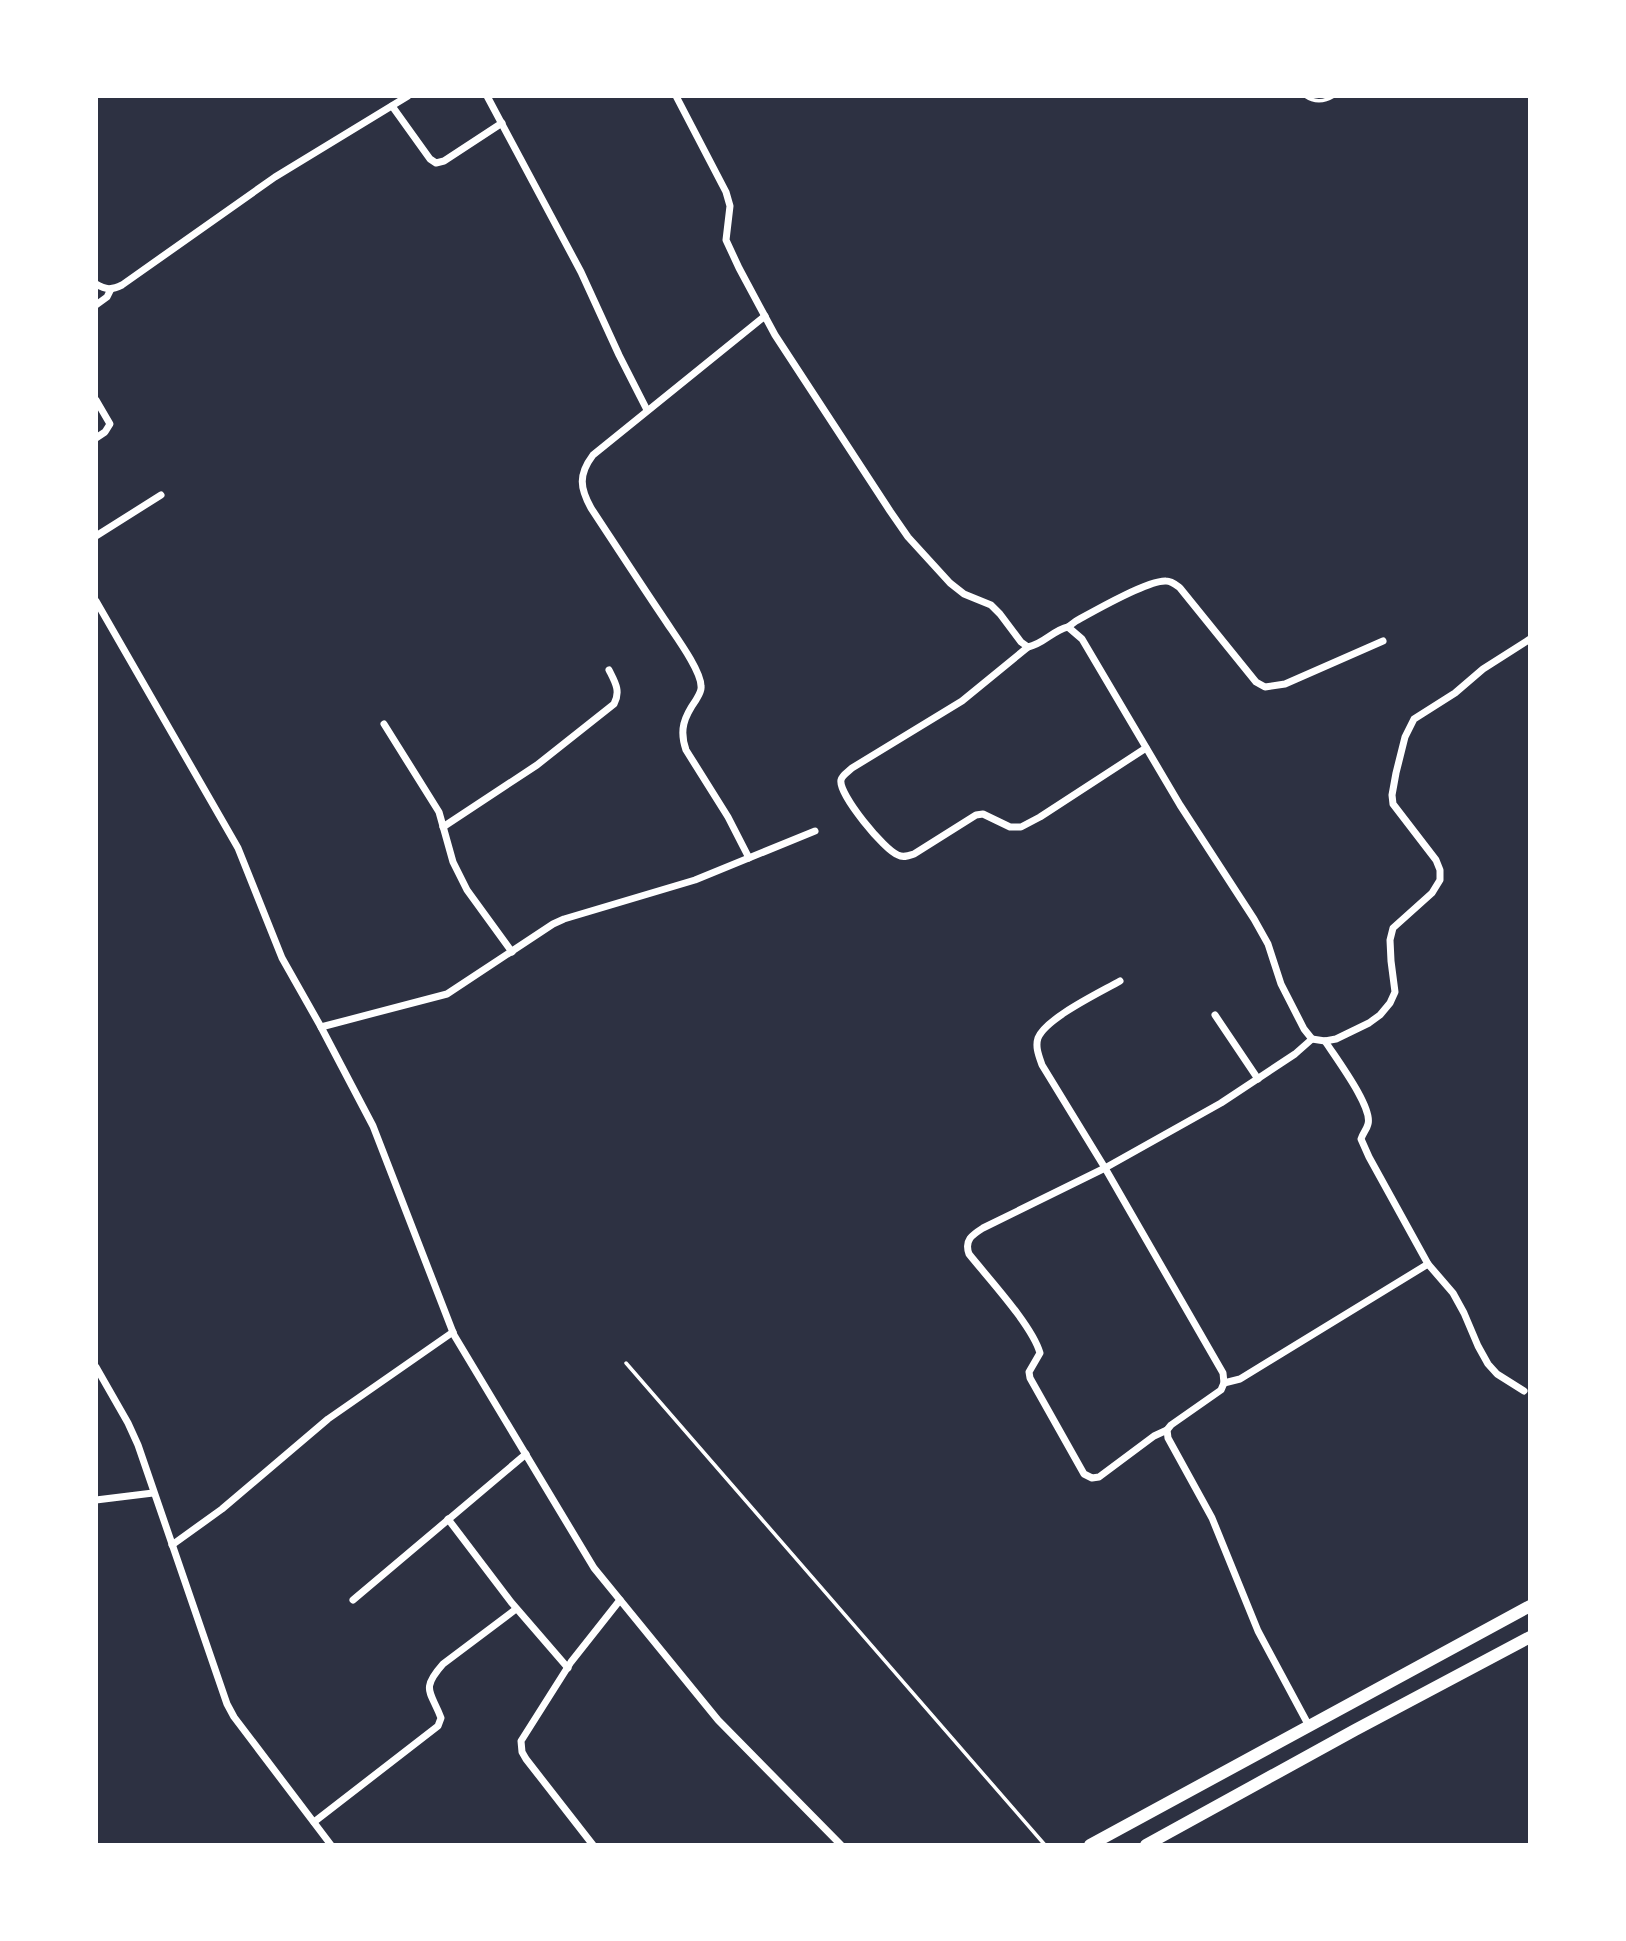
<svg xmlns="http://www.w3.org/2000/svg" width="1626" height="1941" font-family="'Titillium Web',sans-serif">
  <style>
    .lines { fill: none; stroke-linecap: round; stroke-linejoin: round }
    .service { stroke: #fff; stroke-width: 3.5 }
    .minor { stroke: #fff; stroke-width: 7 }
    .trunk { stroke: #fff; stroke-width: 12 }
  </style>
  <rect width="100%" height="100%" fill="#2d3142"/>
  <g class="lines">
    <!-- service -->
    <g class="service">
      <path d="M1305,96C1315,103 1324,102 1334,96"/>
      <polyline points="626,1363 1045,1845"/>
    </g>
    <!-- minor -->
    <g class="minor">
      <polyline points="487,96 581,272 619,355 647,410"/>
      <path d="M676,96L726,192L730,206L726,240L739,268L775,335L890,511L908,537L950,583L964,594L991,605L1000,614L1021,642L1028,647C1044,644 1053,630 1068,627L1082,639L1180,805L1254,919L1268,944L1281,984L1304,1029L1312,1039L1325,1041L1336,1039L1369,1023L1380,1015L1390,1003L1395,992L1391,961L1390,940L1393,928L1432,893L1440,880V870L1436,860L1393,804L1392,795L1396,773L1405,737L1414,719L1455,693L1483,669L1530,639"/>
      <polyline points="392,106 430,159 436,163 444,161 502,123"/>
      <path d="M96,284C106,290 112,290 122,285L275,177L408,96"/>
      <polyline points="96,305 107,297 111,289"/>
      <polyline points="96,400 110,424 105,432 96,438"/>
      <polyline points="96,536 161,495"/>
      <polyline points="96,601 238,848 282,958 321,1027 373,1126 454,1335 594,1568 718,1720 841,1845"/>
      <path d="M1068,627L1076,621C1094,611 1148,580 1166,581C1172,581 1176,585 1180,588L1256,682L1265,687L1285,684L1383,641"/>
      <path d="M1028,647L962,701L852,768C848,772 842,775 841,780C838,794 885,851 898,855C903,858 908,856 914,854L976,815L983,814L1010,827H1021L1040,817L1146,748"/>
      <polyline points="384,724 439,812 453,862 467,890 512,952"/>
      <path d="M443,827L537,765L614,704C621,691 615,682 609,670"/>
      <path d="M749,858L728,817L686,750C679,730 684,717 696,700C698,696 702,691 701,686C701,670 674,634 665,620C640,583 616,546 591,508C580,488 578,475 593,455L765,316"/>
      <path d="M1120,981C1101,992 1046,1018 1038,1038C1035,1047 1039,1056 1042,1065L1105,1168L1223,1373L1224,1383L1221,1390L1171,1425L1167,1430L1168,1438L1212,1518L1258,1631L1309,1726"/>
      <polyline points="1215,1015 1258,1079"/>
      <polyline points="321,1027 447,994 553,924 564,919 695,880 815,831"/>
      <path d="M1325,1041C1335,1057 1373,1107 1368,1124C1367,1129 1363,1133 1361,1139L1369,1157L1428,1264L1453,1293L1464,1313L1478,1346L1488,1364L1497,1374L1524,1391"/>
      <polyline points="96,1367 128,1423 138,1445 227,1704 234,1717 331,1845"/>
      <polyline points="1224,1383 1240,1379 1428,1264"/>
      <path d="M1167,1430L1154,1436L1099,1477L1092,1478L1084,1474L1030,1378L1029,1372L1040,1353C1032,1325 988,1278 969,1254C964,1240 972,1235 983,1228L1105,1168L1221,1103L1295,1054L1312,1039"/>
      <polyline points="96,1500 153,1493"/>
      <polyline points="448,1519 511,1602 568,1668"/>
      <polyline points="172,1545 222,1509 328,1419 453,1332"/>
      <polyline points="353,1600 526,1454"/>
      <path d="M314,1822L438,1726L441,1718C431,1691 420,1690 443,1664L516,1609"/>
      <polyline points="593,1845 526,1759 522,1752 521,1741 571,1662 620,1600"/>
    </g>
    <!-- trunk -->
    <g class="trunk">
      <polyline points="1090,1845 1530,1606"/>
      <polyline points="1146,1845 1355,1730 1530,1637"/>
    </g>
  </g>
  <!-- border -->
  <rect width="1626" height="1941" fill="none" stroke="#ffffff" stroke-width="196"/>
</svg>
